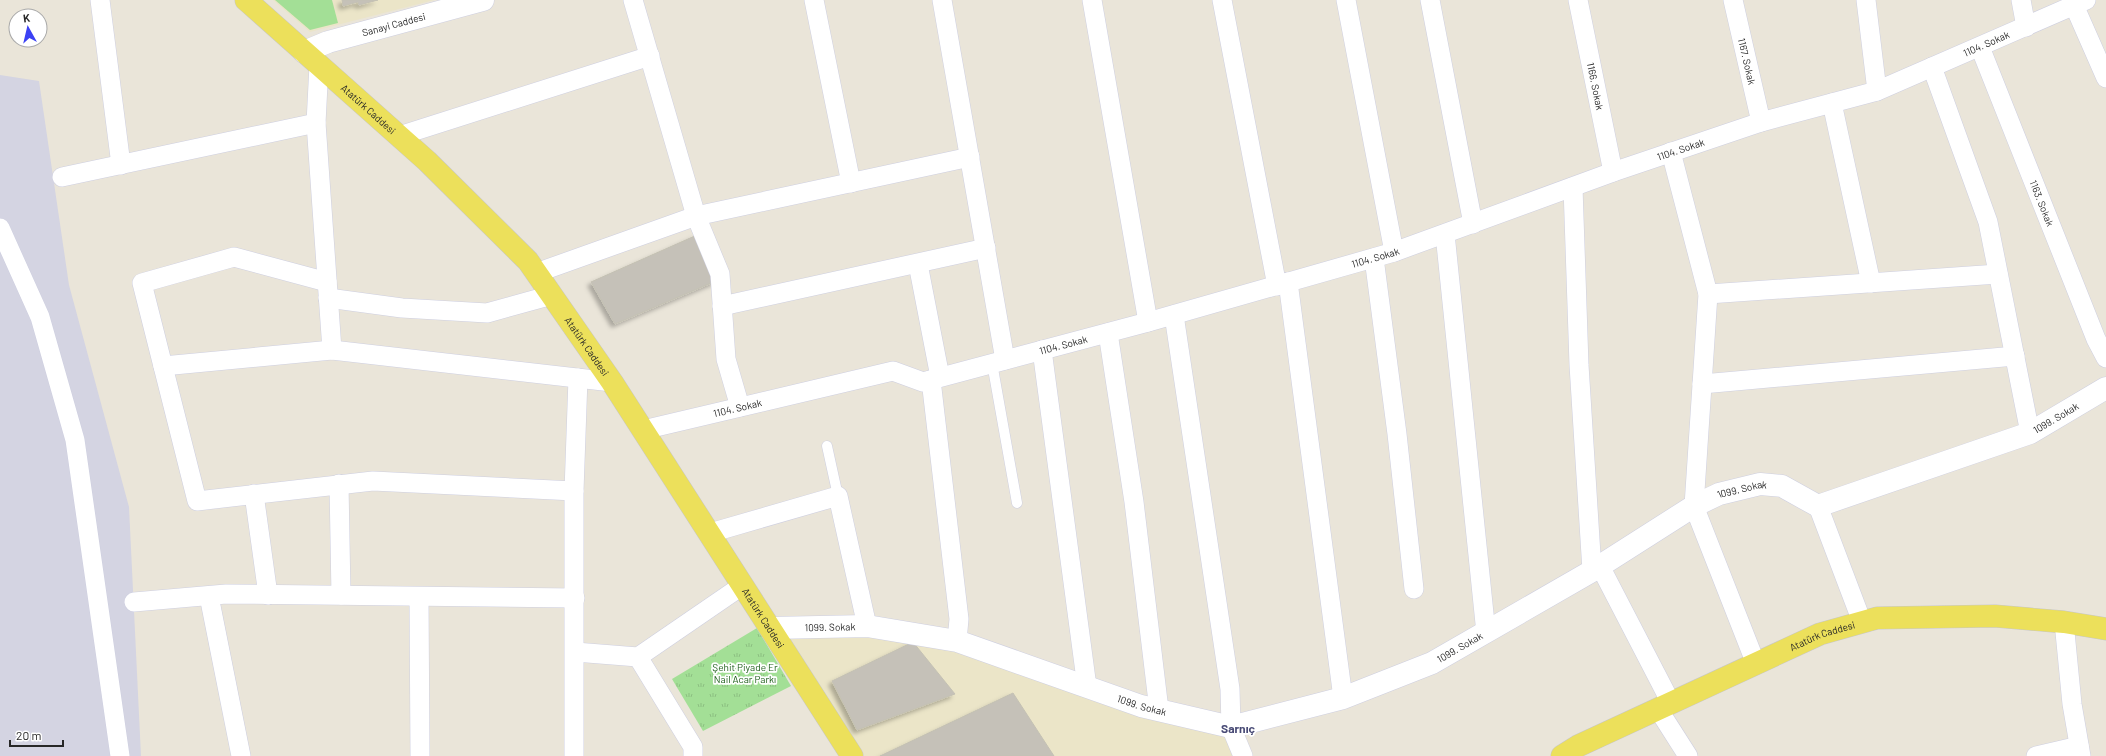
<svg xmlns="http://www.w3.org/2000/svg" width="2106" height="756" font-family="Barlow,sans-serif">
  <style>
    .education { fill: #ebe5c8 }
    .airport { fill: #d4d4e2 }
    .grass { fill: #a3df96 }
    .park { fill: url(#park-tufts) }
    .building { fill: #c5c1b8; stroke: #c4c1b3; filter: url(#shadow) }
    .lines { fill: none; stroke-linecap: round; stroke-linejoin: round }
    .service-casing { stroke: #cecfe0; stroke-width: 11 }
    .minor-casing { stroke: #cecfe0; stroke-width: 20 }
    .tertiary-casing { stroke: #cecfe0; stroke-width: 23 }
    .primary-casing { stroke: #c7c7c7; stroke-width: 23 }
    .service { stroke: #fff; stroke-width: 10 }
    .minor { stroke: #fff; stroke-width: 19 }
    .tertiary { stroke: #fff; stroke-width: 22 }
    .primary { stroke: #ece05b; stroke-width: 22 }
    .labels { text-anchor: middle; stroke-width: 3.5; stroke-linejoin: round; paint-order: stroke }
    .street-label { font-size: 10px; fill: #272727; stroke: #fff }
    .park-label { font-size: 10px; fill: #1f601b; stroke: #fff }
    .quarter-label { font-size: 12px; font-weight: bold; fill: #494b76; stroke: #fff }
  </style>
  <defs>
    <pattern id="park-tufts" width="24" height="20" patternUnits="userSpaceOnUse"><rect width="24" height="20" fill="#a3df96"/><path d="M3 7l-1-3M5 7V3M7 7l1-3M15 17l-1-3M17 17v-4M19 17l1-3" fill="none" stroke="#8cbf81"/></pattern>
    <filter id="shadow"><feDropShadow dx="-3.5" dy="3.5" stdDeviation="2" flood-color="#0004"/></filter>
  </defs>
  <rect width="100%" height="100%" fill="#eae5d9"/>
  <!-- education -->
  <g class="education">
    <polygon points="273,0 434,0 310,32"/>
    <polygon points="867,626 1231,727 1243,756 843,756 771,628"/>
  </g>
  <!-- airport -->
  <polygon class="airport" points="0,75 39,81 69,285 129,507 141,756 0,756"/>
  <!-- grass -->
  <polygon class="grass" points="275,0 332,0 338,23 310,30"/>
  <!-- park -->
  <polygon class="park" points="757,628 791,686 703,731 672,679"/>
  <!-- building -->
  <g class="building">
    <polygon points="342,0 378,0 359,5 358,2 343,6"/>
    <polygon points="697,235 716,281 615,324 591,282"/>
    <polygon points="913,642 955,694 857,730 832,681"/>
    <polygon points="1013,693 1054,756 880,756"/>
  </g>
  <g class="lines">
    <defs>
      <g id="service">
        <polyline points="992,363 1017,503"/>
        <polyline points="827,446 838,496"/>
      </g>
      <g id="minor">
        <polyline points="100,0 121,165"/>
        <polyline points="633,0 696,216 720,274 726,359 740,407"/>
        <polyline points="814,0 851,183"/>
        <polyline points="942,0 1005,360"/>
        <polyline points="1092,0 1148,322"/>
        <polyline points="1222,0 1277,286"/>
        <polyline points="1346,0 1394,252"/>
        <polyline points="1430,0 1473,224"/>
        <path id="s1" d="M1578,0L1613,172"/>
        <path id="s2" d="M1733,0L1761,122"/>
        <polyline points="1866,0 1877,91"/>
        <polyline points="2021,0 2026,27"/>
        <polyline points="2074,5 2106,78"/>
        <path id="s3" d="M1980,47L2096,339L2106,358"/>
        <polyline points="319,65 316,123 332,350"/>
        <polyline points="1932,67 1988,222 2030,433"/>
        <polyline points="1832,103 1871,283"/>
        <polyline points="399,136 650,56"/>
        <polyline points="1671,152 1708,294 1694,506 1756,664"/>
        <polyline points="62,177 316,123"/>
        <polyline points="1573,187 1579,365 1592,571"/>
        <polyline points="0,228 40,317 75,440 120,756"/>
        <polyline points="1445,234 1486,633"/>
        <polyline points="1374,258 1397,434 1414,589"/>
        <polyline points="918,264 940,377"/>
        <polyline points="536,273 696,216 970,157"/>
        <polyline points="327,282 234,257 142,283 197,501 373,481 574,491"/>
        <polyline points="1288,282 1343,698"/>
        <polyline points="1708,294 1998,274"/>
        <polyline points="328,298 402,308 487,313 552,295"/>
        <polyline points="722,306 986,248"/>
        <polyline points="1174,315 1230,689 1231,727 1243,756"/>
        <polyline points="1108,333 1134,502 1159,710"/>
        <polyline points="1042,350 1087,687"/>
        <polyline points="163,366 332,350 612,382"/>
        <polyline points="931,380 959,619 957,641"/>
        <polyline points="1702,384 2015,356"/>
        <path id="s4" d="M643,430L893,371L923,382L1148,322L1394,252L1613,172L1761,122L1877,91L2086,0"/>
        <polyline points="339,484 341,595"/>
        <polyline points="254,494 268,595"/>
        <polyline points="1818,506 1862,622"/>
        <polyline points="710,533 838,496 867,626"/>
        <polyline points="1600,566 1671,703"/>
        <polyline points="209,596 241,756"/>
        <polyline points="419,597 420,756"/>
        <polyline points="134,602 226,594 575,598"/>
        <polyline points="2064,622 2072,704 2081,756"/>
        <polyline points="575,652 638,657 743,585"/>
        <polyline points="638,657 693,747 693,756"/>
        <polyline points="1658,709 1688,756"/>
        <polyline points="574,756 574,491 578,378"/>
        <polyline points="2036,756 2079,746"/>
      </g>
      <g id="tertiary">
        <path id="s5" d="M304,52L328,42L483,0"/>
        <path id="s6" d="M771,628L867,626L957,641L1141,706L1231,727L1343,698L1432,663L1592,571L1694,506L1719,494L1760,484L1782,486L1818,506L2030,433L2106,388"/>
      </g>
      <g id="primary">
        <path id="s7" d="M246,0L427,161L528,261L612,382L852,756"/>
        <path id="s8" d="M1562,756L1578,746L1820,634L1877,618L1995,616L2064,622L2106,629"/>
      </g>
    </defs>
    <!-- service casing -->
    <use href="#service" class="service-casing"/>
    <!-- minor casing -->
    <use href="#minor" class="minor-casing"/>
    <!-- tertiary casing -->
    <use href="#tertiary" class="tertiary-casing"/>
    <!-- primary casing -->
    <use href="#primary" class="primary-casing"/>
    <!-- service -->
    <use href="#service" class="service"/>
    <!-- minor -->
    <use href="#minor" class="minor"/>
    <!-- tertiary -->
    <use href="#tertiary" class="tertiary"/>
    <!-- primary -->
    <use href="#primary" class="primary"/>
  </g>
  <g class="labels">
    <!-- street labels -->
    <g class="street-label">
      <text dy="4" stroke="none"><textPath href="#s5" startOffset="94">Sanayi Caddesi</textPath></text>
      <text dy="4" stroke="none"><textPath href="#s4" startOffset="1406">1104. Sokak</textPath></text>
      <text dy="4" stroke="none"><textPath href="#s2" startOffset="63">1167. Sokak</textPath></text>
      <text dy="4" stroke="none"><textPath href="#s1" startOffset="88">1166. Sokak</textPath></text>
      <text dy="4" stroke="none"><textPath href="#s7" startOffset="164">Atatürk Caddesi</textPath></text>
      <text dy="4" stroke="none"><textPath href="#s4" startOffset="1082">1104. Sokak</textPath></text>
      <text dy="4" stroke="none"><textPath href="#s3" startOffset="168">1163. Sokak</textPath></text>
      <text dy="4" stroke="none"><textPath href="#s4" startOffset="758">1104. Sokak</textPath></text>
      <text dy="4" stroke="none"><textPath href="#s4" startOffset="434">1104. Sokak</textPath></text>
      <text dy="4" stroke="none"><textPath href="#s7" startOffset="488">Atatürk Caddesi</textPath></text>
      <text dy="4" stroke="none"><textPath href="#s4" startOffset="97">1104. Sokak</textPath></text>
      <text dy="4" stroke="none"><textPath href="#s6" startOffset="1379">1099. Sokak</textPath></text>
      <text dy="4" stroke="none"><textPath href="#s6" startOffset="1043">1099. Sokak</textPath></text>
      <text dy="4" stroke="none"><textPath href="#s7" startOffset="812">Atatürk Caddesi</textPath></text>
      <text dy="4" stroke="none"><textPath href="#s6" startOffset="59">1099. Sokak</textPath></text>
      <text dy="4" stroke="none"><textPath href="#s8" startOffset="287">Atatürk Caddesi</textPath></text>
      <text dy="4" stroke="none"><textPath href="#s6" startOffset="718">1099. Sokak</textPath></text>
      <text dy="4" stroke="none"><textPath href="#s6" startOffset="383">1099. Sokak</textPath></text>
    </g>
    <!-- park labels -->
    <g class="park-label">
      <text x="745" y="671">Şehit Piyade Er<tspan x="745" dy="12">Nail Acar Parkı</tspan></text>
    </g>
    <!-- quarter labels -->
    <g class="quarter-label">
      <text x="1238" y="733">Sarnıç</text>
    </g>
  </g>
  <!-- north arrow -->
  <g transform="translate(28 28) rotate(352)"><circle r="19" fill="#ffffff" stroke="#a9a9a9"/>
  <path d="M0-3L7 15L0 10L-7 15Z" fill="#3b41f4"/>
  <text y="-6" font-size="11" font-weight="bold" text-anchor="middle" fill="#272727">K</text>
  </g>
  <!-- scale -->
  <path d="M10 740v6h53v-6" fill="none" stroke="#272727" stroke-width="2"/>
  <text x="16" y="740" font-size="12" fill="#272727" stroke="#ffffff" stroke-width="3" paint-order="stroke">20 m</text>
</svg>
